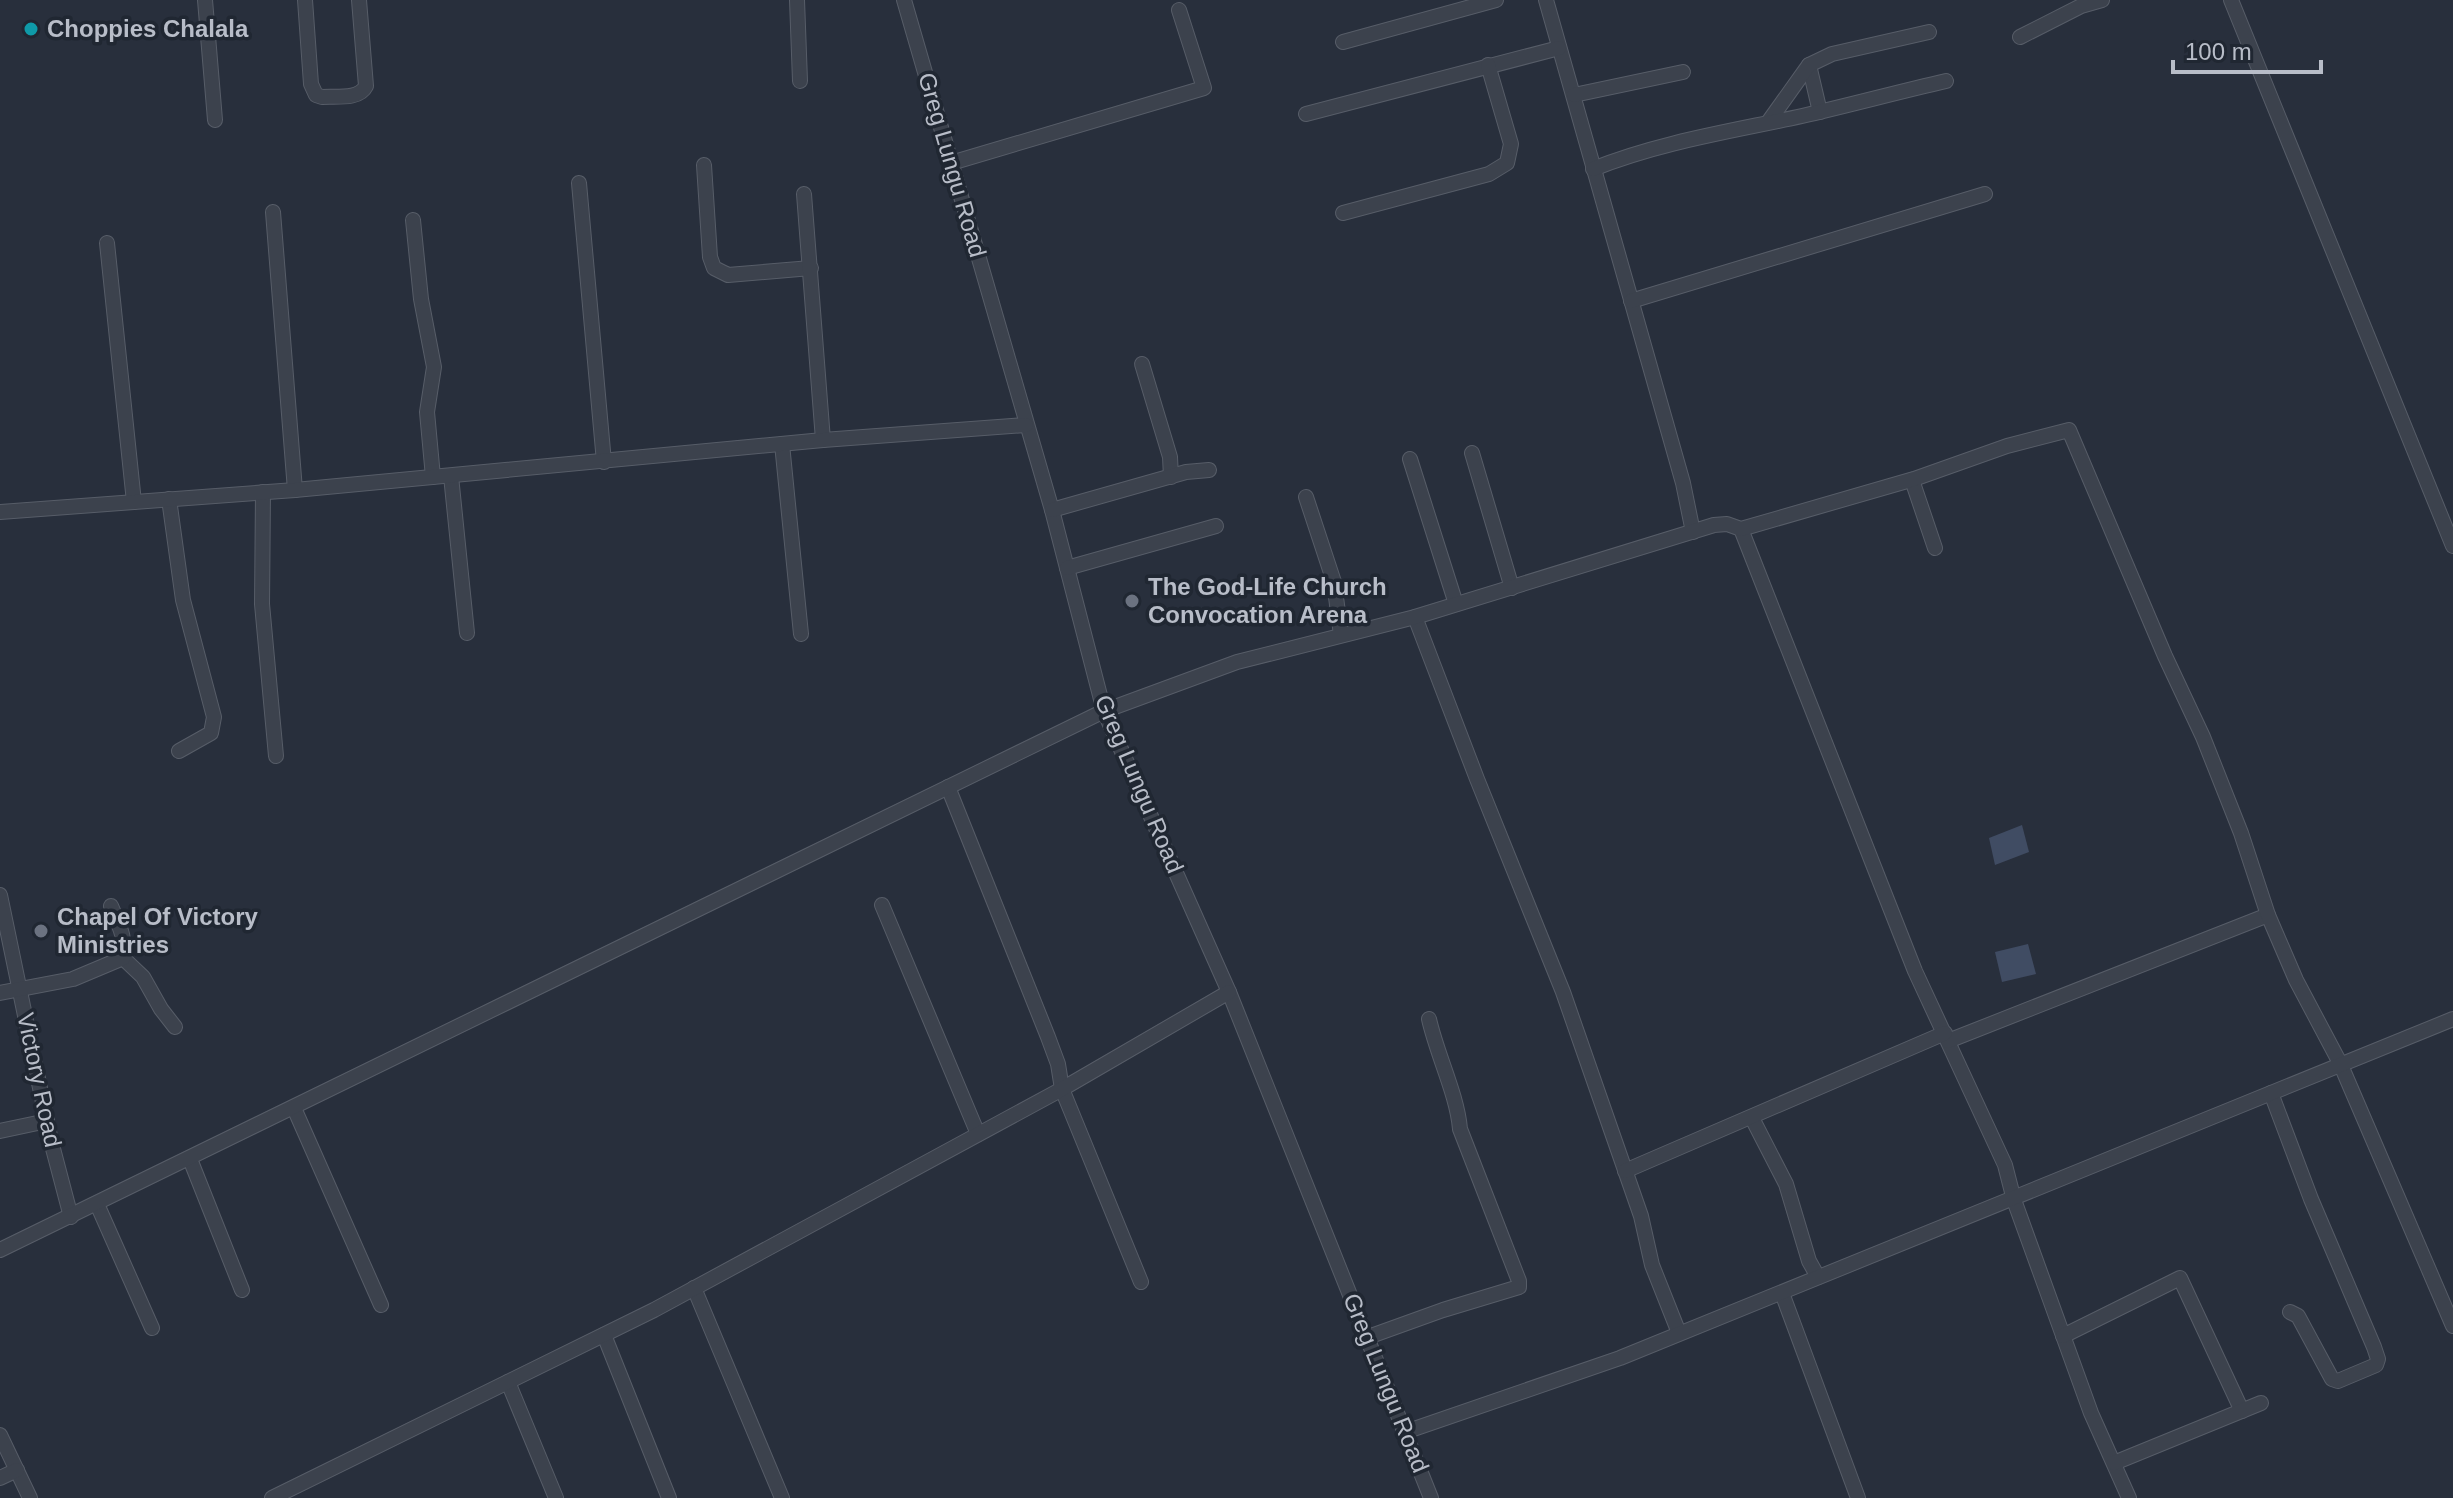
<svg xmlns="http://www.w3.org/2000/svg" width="2453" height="1498" font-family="Helvetica,sans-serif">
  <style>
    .water { fill: #404c63 }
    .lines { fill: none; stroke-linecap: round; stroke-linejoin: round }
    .minor-casing { stroke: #575d68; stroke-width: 16 }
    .minor { stroke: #3c424d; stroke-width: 14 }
    .culture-dot { fill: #0f9aa8; stroke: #202732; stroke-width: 3 }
    .worship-dot { fill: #6b7280; stroke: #202732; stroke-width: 3 }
    .labels { text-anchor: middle; stroke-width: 7; stroke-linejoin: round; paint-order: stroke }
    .poi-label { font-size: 24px; font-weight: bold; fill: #b8bdc8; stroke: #202732; text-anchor: start }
    .street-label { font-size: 24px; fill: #b8bdc8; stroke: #202732 }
  </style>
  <rect width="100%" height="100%" fill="#282f3c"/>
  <!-- water -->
  <g class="water">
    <polygon points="2022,825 2029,852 1995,865 1989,838"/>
    <polygon points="2028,944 2036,974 2002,982 1995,952"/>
  </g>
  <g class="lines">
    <defs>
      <g id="minor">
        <polyline points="205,0 215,120"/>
        <path d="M305,0L311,84L316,95L322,97C336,96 359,100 366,86L359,0"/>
        <polyline points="797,0 800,81"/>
        <polyline points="904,0 1052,510 1104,711 1229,992 1431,1498"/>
        <polyline points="1546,0 1683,483 1693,532"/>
        <polyline points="2231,0 2453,546"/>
        <polyline points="2020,37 2081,6 2102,0"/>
        <polyline points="1343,42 1496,0"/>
        <polyline points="1809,65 1820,112"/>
        <polyline points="1574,95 1683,72"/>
        <polyline points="1306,114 1559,48"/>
        <polyline points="1769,121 1809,65 1832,54 1929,32"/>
        <polyline points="951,163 1204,88 1179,10"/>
        <polyline points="704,165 710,257 714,268 728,275 811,268"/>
        <path d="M1593,169C1660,142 1733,131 1802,116C1850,105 1898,92 1946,81"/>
        <polyline points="579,183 604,462"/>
        <polyline points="804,194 823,440"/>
        <polyline points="273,212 295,490"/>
        <polyline points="1343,213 1489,174 1507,163 1511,144 1488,65"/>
        <polyline points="413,220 421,299 434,367 427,412 433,477"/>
        <polyline points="107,243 134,502"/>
        <polyline points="1631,301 1985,194"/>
        <polyline points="1142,364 1170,457 1171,477"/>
        <polyline points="782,444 801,634"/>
        <polyline points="1472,453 1512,588"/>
        <polyline points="1410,459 1456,604"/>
        <polyline points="451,476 467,633"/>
        <polyline points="1912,480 1935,548"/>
        <polyline points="263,492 262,604 276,756"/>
        <polyline points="1306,497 1334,582 1341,635"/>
        <polyline points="169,499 183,600 214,717 211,733 179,751"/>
        <polyline points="1052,510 1186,472 1209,470"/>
        <polyline points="0,512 295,490 823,440 1026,425"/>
        <polyline points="1741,529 1915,971 2005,1165 2014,1200 2091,1413 2129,1498"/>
        <polyline points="1067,568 1216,526"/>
        <polyline points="1415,617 1477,779 1563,992 1641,1216 1652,1265 1679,1333"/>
        <polyline points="948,787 1048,1037 1058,1064 1062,1089 1141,1282"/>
        <polyline points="0,895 51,1141 71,1217"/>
        <polyline points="882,905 978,1134"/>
        <polyline points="123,958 143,977 161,1009 175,1027"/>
        <path d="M0,993L73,979L123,958C127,939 118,923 111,906"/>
        <polyline points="1948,1041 2268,915"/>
        <polyline points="2271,1093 2311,1199 2374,1347 2378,1359 2376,1365 2338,1381 2332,1379 2298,1316 2290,1312"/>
        <polyline points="294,1108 381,1305"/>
        <polyline points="1752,1118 1786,1184 1809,1261 1818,1277"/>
        <polyline points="0,1131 47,1121"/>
        <polyline points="190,1159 242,1290"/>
        <polyline points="1625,1171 1945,1033"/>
        <polyline points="97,1204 152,1328"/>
        <polyline points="0,1250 1104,711 1237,662 1415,617 1714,525 1727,524 1741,529 1914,479 2007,446 2069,430 2165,656 2203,737 2241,833 2268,915 2296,980 2340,1063 2453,1326"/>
        <polyline points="694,1288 782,1498"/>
        <polyline points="1782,1293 1858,1498"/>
        <polyline points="604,1335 669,1498"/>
        <polyline points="2063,1336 2180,1278 2242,1411"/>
        <path d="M1368,1337L1443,1310L1519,1287V1281L1460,1129C1457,1094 1437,1055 1429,1019"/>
        <polyline points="508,1382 556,1498"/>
        <polyline points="1405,1432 1620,1358 2453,1019"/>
        <polyline points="0,1435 30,1498"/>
        <polyline points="2114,1463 2261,1403"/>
        <polyline points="0,1478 17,1470"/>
        <polyline points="272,1498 654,1310 1062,1089 1229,992"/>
      </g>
    </defs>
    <!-- minor casing -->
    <use href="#minor" class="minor-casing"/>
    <!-- minor -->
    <use href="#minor" class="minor"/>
  </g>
  <!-- markers -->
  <circle class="culture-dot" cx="31" cy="29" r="8"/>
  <g class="worship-dot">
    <circle cx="1132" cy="601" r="8"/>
    <circle cx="41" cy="931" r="8"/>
  </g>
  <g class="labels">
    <!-- poi labels -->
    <g class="poi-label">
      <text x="47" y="37">Choppies Chalala</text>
      <text x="1148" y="595">The God-Life Church<tspan x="1148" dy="28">Convocation Arena</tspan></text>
      <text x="57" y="925">Chapel Of Victory<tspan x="57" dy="28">Ministries</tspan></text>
    </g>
    <!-- street labels -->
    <g class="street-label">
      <text transform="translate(952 165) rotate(74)" y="8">Greg Lungu Road</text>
      <text transform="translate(1139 784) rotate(67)" y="8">Greg Lungu Road</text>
      <text transform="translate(39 1080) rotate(78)" y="8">Victory Road</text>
      <text transform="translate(1386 1383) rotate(68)" y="8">Greg Lungu Road</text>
    </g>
  </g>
  <!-- scale -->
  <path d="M2173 60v12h148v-12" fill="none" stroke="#b8bdc8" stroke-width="4"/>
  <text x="2185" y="60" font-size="24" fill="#b8bdc8" stroke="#202732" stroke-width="6" paint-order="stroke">100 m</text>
</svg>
